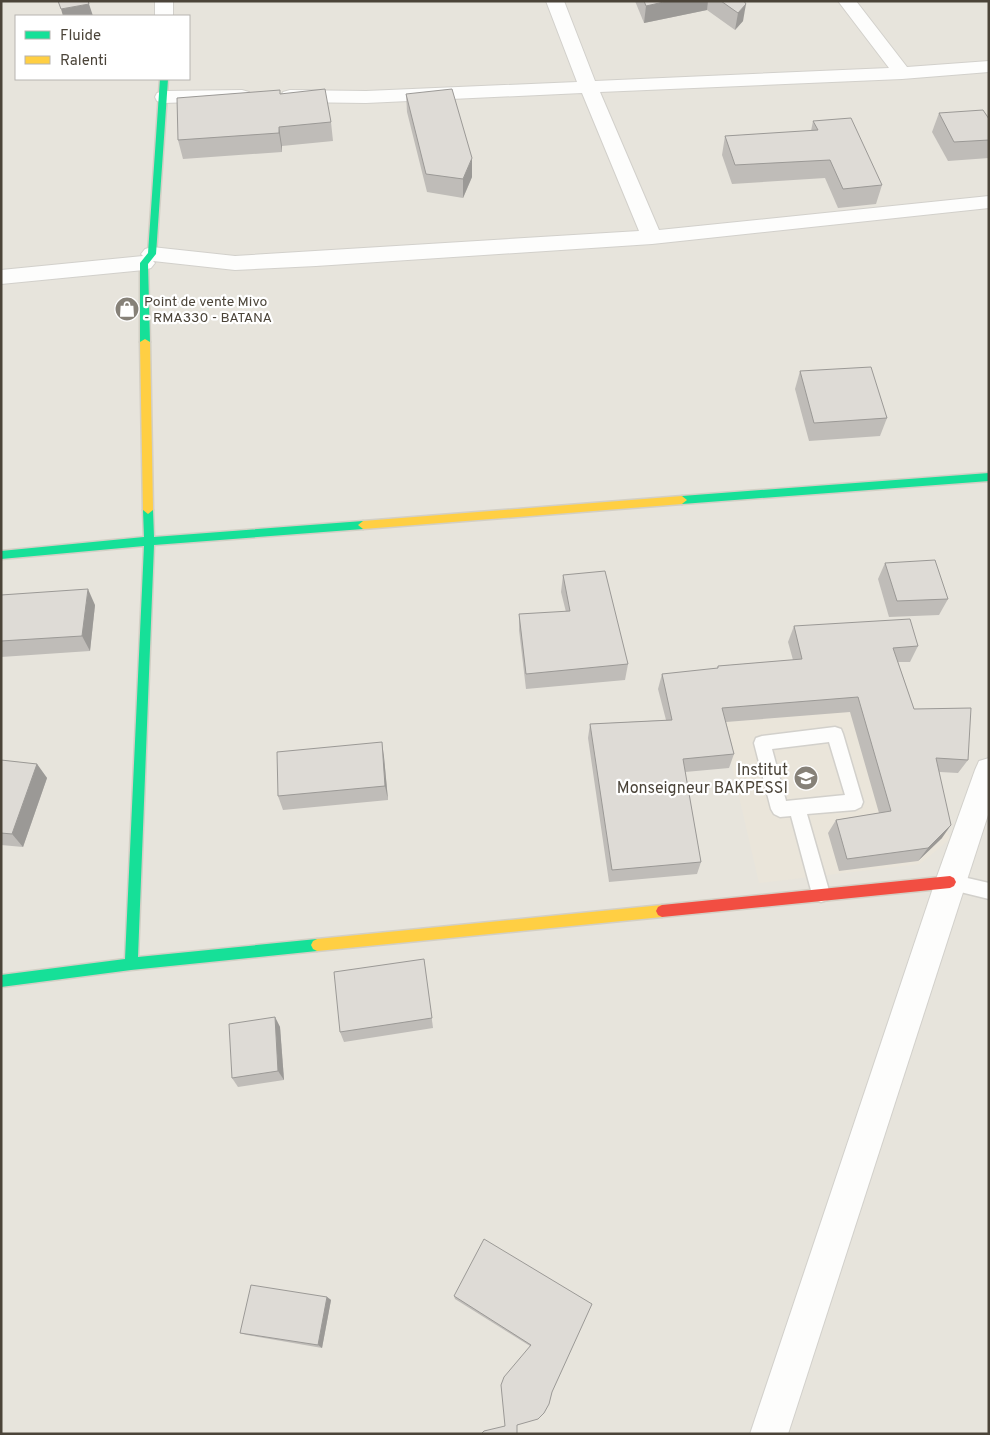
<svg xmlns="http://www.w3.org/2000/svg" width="990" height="1435" font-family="Overpass,sans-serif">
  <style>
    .residential { fill: #e7e4dc; fill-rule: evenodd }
    .education { fill: #eae5da }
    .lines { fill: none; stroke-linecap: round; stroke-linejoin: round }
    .lane-casing { stroke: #d2d0cb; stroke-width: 3 }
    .street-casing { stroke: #d2d0cb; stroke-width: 2 }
    .fast-casing { stroke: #d3cfc5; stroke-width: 3 }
    .slow-casing { stroke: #d3cfc5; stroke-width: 3 }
    .jam-casing { stroke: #d3cfc5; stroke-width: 3 }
    .lane { fill: #fdfdfc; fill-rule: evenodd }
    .street { fill: #fdfdfc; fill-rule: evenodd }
    .fast { fill: #16e098; fill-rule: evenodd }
    .slow { fill: #ffcf43; fill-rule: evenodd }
    .jam { fill: #f24e42; fill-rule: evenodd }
    .wall { fill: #bfbcb8 }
    .shaded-wall { fill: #9b9996 }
    .building { fill: #dedbd6; stroke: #9b9996 }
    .labels { text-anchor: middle; stroke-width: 4.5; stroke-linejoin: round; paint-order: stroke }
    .far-poi-label { font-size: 14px; fill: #4b4439; stroke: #fff; text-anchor: start }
    .poi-label { font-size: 16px; fill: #4b4439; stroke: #fff; text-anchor: end }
  </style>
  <rect width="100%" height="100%" fill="#f4f2ee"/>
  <!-- residential -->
  <path class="residential" d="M1,1H989V1434H1ZM16,16H189V79H16Z"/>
  <!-- education -->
  <polygon class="education" points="888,665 950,839 920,864 759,883 712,680"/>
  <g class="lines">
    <defs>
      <g id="lane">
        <path d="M835,727L841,729L843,734L863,802L861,807L855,810L807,814L830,894L827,900L821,902L815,900L812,894L791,816L780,817L774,814L771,809L754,743L756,738L762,736ZM829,742L845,795L786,801L772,749Z"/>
        <polygon points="950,874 989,883 989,899 944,888 941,882 944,876"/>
      </g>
      <g id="street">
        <rect x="155" y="1" width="18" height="15"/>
        <polygon points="546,1 564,1 595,81 889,68 838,1 856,1 907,67 989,61 989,72 902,79 600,92 659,230 989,196 989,208 652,244 316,266 235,270 153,261 155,263 151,268 144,270 1,284 1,270 143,256 141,254 145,249 152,247 235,256 639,231 582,93 366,103 290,102 283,100 281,96 283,92 290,90 366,91 577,82"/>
        <polygon points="242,90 249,92 251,96 249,100 164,103 157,101 155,97 157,93 164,91"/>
        <polygon points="989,758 989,812 788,1434 750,1434 935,882 975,770 979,761"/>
      </g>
      <g id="fast">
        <polygon points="160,79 168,79 156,254 148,264 150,342 145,345 140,342 140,263 148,253"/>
        <polygon points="989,473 989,481 682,504 677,500 682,496"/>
        <polygon points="148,506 153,510 154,537 363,521 368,525 363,529 154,545 138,957 317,939 321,941 323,945 321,949 317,951 131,970 1,987 1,975 125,959 144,546 1,559 1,551 144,537 143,510"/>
      </g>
      <g id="slow">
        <polygon points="145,339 150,342 153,510 148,514 143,510 140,342"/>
        <polygon points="682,496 687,500 682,504 363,529 358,525 363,521"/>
        <polygon points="662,905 666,907 668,911 666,915 662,917 317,951 313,949 311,945 313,941 317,939"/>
      </g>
      <polygon id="jam" points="950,876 954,878 956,882 954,886 950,888 662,917 658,915 656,911 658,907 662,905"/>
    </defs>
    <!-- lane casing -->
    <use href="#lane" class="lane-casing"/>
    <!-- street casing -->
    <use href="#street" class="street-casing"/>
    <!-- fast casing -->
    <use href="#fast" class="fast-casing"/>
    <!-- slow casing -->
    <use href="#slow" class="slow-casing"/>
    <!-- jam casing -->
    <use href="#jam" class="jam-casing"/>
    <!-- lane -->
    <use href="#lane" class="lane"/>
    <!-- street -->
    <use href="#street" class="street"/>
    <!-- fast -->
    <use href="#fast" class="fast"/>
    <!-- slow -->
    <use href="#slow" class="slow"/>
    <!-- jam -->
    <use href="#jam" class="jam"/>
  </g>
  <!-- wall -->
  <g class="wall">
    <polygon points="635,1 746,1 744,2 743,21 735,30 707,10 644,23"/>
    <polygon points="280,94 331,122 333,141 282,146 282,152 183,159 178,140"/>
    <polygon points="406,94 472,177 463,198 427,192 407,112"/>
    <polygon points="939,113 989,119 989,158 948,161 932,132"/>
    <polygon points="813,121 882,185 876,204 838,208 825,178 732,184 722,155 725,136 811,131"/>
    <polygon points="800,371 887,418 880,436 809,441 795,389"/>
    <polygon points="885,563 948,599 939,615 889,617 878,579"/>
    <polygon points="563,575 628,664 625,680 526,689 519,630 519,614 566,612 561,592"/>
    <polygon points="1,595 95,605 90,651 1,657"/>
    <polygon points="794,626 918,646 910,662 898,662 914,709 968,760 958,773 940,772 942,838 918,861 839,871 828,833 836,820 879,813 850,712 726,722 734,754 729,768 685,772 701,862 697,874 609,882 588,738 590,724 666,720 658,689 662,674 717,669 718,666 793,660 788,642"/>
    <polygon points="384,757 388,800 283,810 278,796"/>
    <polygon points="1,760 37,764 47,778 23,847 1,845"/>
    <polygon points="424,959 433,1028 344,1042 340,1032"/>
    <polygon points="275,1017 280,1027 284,1080 238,1087 232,1078"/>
    <polygon points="454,1296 592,1304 505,1426 530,1346 455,1299"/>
    <polygon points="327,1297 331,1300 322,1348 247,1335 240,1333"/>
  </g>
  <!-- shaded-wall -->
  <g class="shaded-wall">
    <polygon points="668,1 708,1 707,10 644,23 646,6"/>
    <polygon points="89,4 93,16 63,16 61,9"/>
    <polygon points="746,4 743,21 735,30 738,13"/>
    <polygon points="279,127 282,146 282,152 279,133"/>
    <polygon points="472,158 472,177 463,198 463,179"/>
    <polygon points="88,589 95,605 90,651 82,636"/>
    <polygon points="382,742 384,757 388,800 385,786"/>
    <polygon points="37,764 47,778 23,847 12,834"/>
    <polygon points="951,825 942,838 918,861 928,848"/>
    <polygon points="275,1017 280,1027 284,1080 278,1071"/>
    <polygon points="327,1297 331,1300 322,1348 318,1345"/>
  </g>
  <!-- building -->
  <g class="building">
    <polygon points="58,1 88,1 89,4 61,9"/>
    <polygon points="644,1 668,1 646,6"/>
    <polygon points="721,1 744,1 746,4 738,13"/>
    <polygon points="325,89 331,122 279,127 279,133 178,140 177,98 280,90 280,94"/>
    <polygon points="452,89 472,158 463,179 426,174 406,94"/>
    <polygon points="983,110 989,119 989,140 954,142 939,113"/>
    <polygon points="851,118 882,185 843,189 830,160 735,165 725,136 818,130 813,121"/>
    <polygon points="871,367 887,418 814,423 800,371"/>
    <polygon points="935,560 948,599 897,601 885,563"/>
    <polygon points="605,571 628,664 526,674 519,614 570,611 563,575"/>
    <polygon points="88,589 82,636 1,641 1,595"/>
    <polygon points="910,619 918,646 893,648 914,709 971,708 968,760 936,758 951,825 928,848 847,859 836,820 891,811 858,697 722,708 734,754 683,759 701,862 612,870 590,724 672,720 662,674 718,668 718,666 802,659 794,626"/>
    <polygon points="382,742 385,786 278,796 277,752"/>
    <polygon points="1,760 37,764 12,834 1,833"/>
    <polygon points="424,959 432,1018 340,1032 334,972"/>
    <polygon points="275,1017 278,1071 232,1078 229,1024"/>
    <polygon points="484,1239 592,1304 552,1392 549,1404 544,1413 538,1419 517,1425 517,1434 481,1434 484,1431 505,1426 501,1385 504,1377 531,1345 454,1296"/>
    <polygon points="251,1285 327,1297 318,1345 240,1333"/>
  </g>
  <!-- icons -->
  <defs>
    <symbol id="shop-disc" viewBox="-11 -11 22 22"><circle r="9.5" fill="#868178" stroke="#fff"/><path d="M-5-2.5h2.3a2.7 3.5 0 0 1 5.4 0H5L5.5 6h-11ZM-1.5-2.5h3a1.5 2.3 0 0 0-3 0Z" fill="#fff"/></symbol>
    <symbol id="university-disc" viewBox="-11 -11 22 22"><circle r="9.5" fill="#868178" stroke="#fff"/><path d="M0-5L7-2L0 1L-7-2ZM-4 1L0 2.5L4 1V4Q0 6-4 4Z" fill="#fff"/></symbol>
  </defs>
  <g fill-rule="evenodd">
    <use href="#shop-disc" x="113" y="295" width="28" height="28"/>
    <use href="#university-disc" x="792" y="764" width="28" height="28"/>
  </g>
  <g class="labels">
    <!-- far-poi labels -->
    <g class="far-poi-label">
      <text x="144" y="306">Point de vente Mivo<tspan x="144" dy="16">- RMA330 - BATANA</tspan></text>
    </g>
    <!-- poi labels -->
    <g class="poi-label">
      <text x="788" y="775">Institut<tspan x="788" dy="18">Monseigneur BAKPESSI</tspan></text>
    </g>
  </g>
  <!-- border -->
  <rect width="990" height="1435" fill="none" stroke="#4b4439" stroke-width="5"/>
  <!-- legend -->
  <rect x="15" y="15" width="175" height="65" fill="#ffffff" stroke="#b7b4b0"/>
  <rect x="25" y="31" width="25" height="8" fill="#16e098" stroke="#b7b4b0"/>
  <text x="60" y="40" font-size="15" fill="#4b4439">Fluide</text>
  <rect x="25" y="56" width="25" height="8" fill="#ffcf43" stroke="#b7b4b0"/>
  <text x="60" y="65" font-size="15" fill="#4b4439">Ralenti</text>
</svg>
